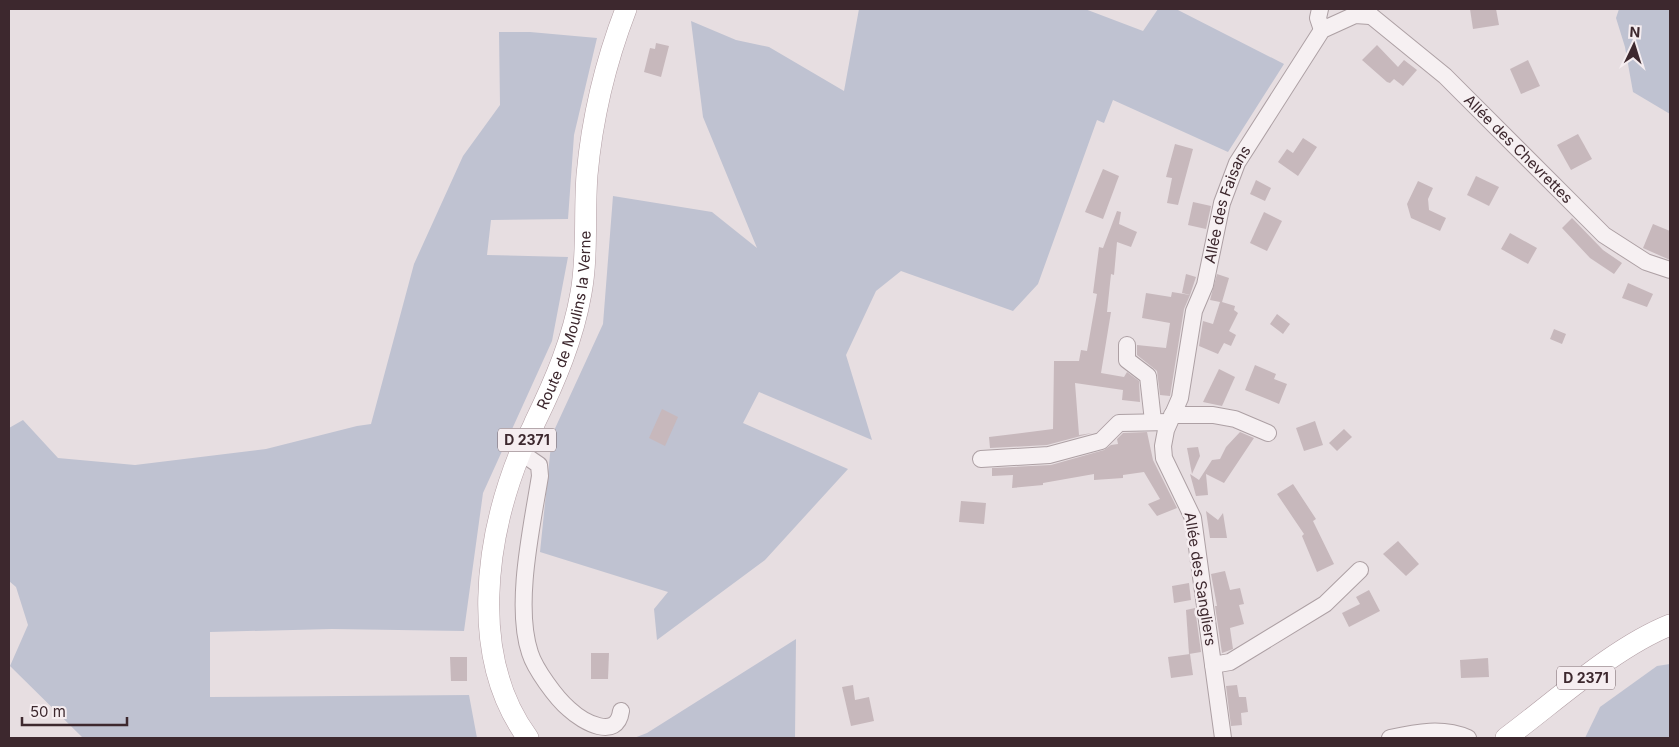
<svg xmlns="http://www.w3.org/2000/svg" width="1679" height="747" font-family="Inter,sans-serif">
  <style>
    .green { fill: #bfc2d1 }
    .building { fill: #c7b8bc }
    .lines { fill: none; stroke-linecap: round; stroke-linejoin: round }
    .minor-casing { stroke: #ada0a4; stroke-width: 18 }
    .major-casing { stroke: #b29ea4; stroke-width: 22 }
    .minor { stroke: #f6f0f2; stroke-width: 16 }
    .major { stroke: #fff; stroke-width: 21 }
    .labels { text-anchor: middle; stroke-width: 5; stroke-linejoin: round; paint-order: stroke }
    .shield { fill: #f5edf0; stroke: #746368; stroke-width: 1 }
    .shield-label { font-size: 14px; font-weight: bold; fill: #3d282e }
    .street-label { font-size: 15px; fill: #3d282e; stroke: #f5edf0 }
  </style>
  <rect width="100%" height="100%" fill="#e7dee1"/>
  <!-- green -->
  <g class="green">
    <polygon points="859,9 1085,9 1143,31 1158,9 1176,9 1284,64 1228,152 1113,100 1104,123 1097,120 1038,284 1013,311 901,271 876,291 846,355 872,440 759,392 743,423 848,469 765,560 657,640 654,609 668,592 540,552 552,435 603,324 613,196 712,212 757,248 703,117 691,21 736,40 769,47 844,91"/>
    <polygon points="1619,9 1670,9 1670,114 1633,92 1625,47 1616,18"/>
    <polygon points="499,32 530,32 597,38 574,135 568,219 491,220 487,255 568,257 552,341 483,493 464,631 332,629 210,632 210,697 469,695 477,738 83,738 10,666 28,625 16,587 9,581 9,428 23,420 58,458 135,465 266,449 357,426 371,424 414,264 463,156 500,105"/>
    <polygon points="796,639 795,738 634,738 647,733"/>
    <polygon points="1670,664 1670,738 1585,738 1600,707 1657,666"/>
  </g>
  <!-- building -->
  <g class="building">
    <polygon points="1470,9 1496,9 1499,25 1473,29"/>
    <polygon points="656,43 669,46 661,77 644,72 650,48 655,49"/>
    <polygon points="1377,45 1398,67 1404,60 1417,70 1403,86 1394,79 1390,83 1387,82 1362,60"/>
    <polygon points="1528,60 1540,86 1521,94 1510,69"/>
    <polygon points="1578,134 1592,159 1571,170 1557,145"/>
    <polygon points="1303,138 1317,147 1298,176 1278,162 1287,149 1293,153"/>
    <polygon points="1175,144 1193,149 1178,205 1167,203 1172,178 1166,177"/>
    <polygon points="1103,169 1119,176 1103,219 1085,212"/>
    <polygon points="1476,176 1499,187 1489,206 1467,195"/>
    <polygon points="1256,180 1271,188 1265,201 1250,194"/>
    <polygon points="1418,181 1433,188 1428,199 1429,210 1446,218 1440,231 1411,218 1407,204"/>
    <polygon points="1193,202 1211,206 1206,229 1188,225"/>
    <polygon points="1117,211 1121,212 1119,224 1137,232 1131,247 1117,242 1114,275 1111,274 1107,312 1111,312 1101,373 1124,377 1127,372 1139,381 1140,402 1122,400 1123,390 1075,383 1079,435 1092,433 1047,445 990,448 989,437 1053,429 1054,361 1079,361 1081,350 1087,351 1097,294 1093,293 1099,247 1103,248"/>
    <polygon points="1264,212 1282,221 1267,251 1250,243"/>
    <polygon points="1572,218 1603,250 1622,263 1614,274 1590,258 1562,228"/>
    <polygon points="1653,224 1670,231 1670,260 1643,248"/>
    <polygon points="1510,233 1537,248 1528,264 1501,249"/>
    <polygon points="1186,274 1196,277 1190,295 1182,293"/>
    <polygon points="1217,274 1229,278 1222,302 1235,306 1234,310 1238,313 1229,331 1236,335 1231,346 1224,343 1218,354 1199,346 1203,321 1213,324 1220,302 1210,300"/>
    <polygon points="1628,283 1653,294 1647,307 1622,298"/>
    <polygon points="1172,292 1190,295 1184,309 1170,396 1160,395 1157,371 1137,355 1137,345 1166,348 1170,323 1142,318 1146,293 1171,297"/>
    <polygon points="1277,314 1290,324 1283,334 1270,324"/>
    <polygon points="1554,329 1566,334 1562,344 1550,339"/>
    <polygon points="1255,365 1276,374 1274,379 1287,384 1279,404 1245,390"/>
    <polygon points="1219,369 1235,377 1222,406 1203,402"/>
    <polygon points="662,409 678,417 665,446 649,438"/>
    <polygon points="1315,421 1323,445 1304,451 1296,428"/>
    <polygon points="1344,429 1352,437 1337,451 1329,443"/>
    <polygon points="1147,432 1153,460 1177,508 1157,516 1148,504 1160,499 1144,472 1123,475 1123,478 1094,480 1094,474 1043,483 1043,485 1012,488 1013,475 992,476 992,468 1051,465 1104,450 1111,445 1118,444 1117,439 1123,433"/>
    <polygon points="1240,432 1254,438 1224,483 1206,474 1208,495 1196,496 1190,474 1199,480 1212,460 1220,459 1226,447"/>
    <polygon points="1198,447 1200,456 1192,474 1187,448"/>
    <polygon points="1293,484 1316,519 1313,521 1334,564 1317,572 1302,536 1304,534 1277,494"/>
    <polygon points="961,501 986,503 984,524 959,522"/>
    <polygon points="1206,511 1218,520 1223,513 1227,538 1210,538"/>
    <polygon points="1398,541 1419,564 1406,576 1383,554"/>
    <polygon points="1225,571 1230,590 1240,588 1244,604 1239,605 1244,624 1230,628 1233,649 1222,653 1215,606 1217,606 1211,574"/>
    <polygon points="1189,583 1191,600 1174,603 1172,586"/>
    <polygon points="1369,590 1380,611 1349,627 1342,613 1360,604 1356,597"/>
    <polygon points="1195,608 1201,652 1189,654 1186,610"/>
    <polygon points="591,653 609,653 608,679 591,679"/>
    <polygon points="1190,654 1193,675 1171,678 1168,657"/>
    <polygon points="450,657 467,657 467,681 451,681"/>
    <polygon points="1488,658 1489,677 1461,678 1460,660"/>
    <polygon points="853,685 855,700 869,697 874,721 851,726 842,687"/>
    <polygon points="1237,685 1239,697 1246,697 1248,712 1241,713 1242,725 1231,726 1226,686"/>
  </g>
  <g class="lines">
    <defs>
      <g id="minor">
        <polyline points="1320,9 1318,18 1322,30"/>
        <path id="s1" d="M1364,10L1445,76L1604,235L1646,262L1670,270"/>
        <polyline points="1127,345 1127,360 1148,376 1153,421"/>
        <polyline points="1172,415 1213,415 1235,419 1268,433"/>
        <path d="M520,452L539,465L540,476C532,526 514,605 530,653C535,669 556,698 569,709C583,722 617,741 621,711"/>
        <polyline points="981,459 1049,455 1101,441 1119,423 1169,422"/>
        <polyline points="1213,665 1230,662 1325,604 1360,570"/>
        <path id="s2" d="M1223,738L1193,518L1164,458L1163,446L1166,430L1180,398L1194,311L1205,285L1222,203L1237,163L1322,30L1355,15L1370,16"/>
        <path d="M1390,738C1417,732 1443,727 1468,738"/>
      </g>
      <g id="major">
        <path id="s3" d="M528,738C469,658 485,540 520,453C524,442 531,433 535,422C555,381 573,339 581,293C588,255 584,214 587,175C592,119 606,61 626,9"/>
        <path d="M1506,738C1556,701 1613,648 1670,625"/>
      </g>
    </defs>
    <!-- minor casing -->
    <use href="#minor" class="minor-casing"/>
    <!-- major casing -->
    <use href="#major" class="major-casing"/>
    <!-- minor -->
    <use href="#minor" class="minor"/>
    <!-- major -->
    <use href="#major" class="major"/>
  </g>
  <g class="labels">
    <!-- shield labels -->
    <g class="shield">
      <rect x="498" y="428.5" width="58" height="23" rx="4"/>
      <rect x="1557" y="666.5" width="58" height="23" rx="4"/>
    </g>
    <g class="shield-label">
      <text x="527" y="445">D 2371</text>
      <text x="1586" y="683">D 2371</text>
    </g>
    <!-- street labels -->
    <g class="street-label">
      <text dy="5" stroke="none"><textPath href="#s1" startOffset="208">Allée des Chevrettes</textPath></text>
      <text dy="5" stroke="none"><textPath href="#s2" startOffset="552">Allée des Faisans</textPath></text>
      <text dy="5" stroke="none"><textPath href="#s3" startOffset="439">Route de Moulins la Verne</textPath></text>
      <text transform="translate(1200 579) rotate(81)" y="5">Allée des Sangliers</text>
    </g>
  </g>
  <!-- border -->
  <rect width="1679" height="747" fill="none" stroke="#3d282e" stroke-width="20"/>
  <!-- north arrow -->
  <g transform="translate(1634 45) rotate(4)" stroke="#f5edf0" stroke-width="4" paint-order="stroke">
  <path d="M0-4L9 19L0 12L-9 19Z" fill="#3d282e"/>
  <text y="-8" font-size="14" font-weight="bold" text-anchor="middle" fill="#3d282e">N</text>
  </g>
  <!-- scale -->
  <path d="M22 717v8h105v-8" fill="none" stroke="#3d282e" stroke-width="2.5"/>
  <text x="30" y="717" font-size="15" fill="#3d282e" stroke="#f5edf0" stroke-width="4" paint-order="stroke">50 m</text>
</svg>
